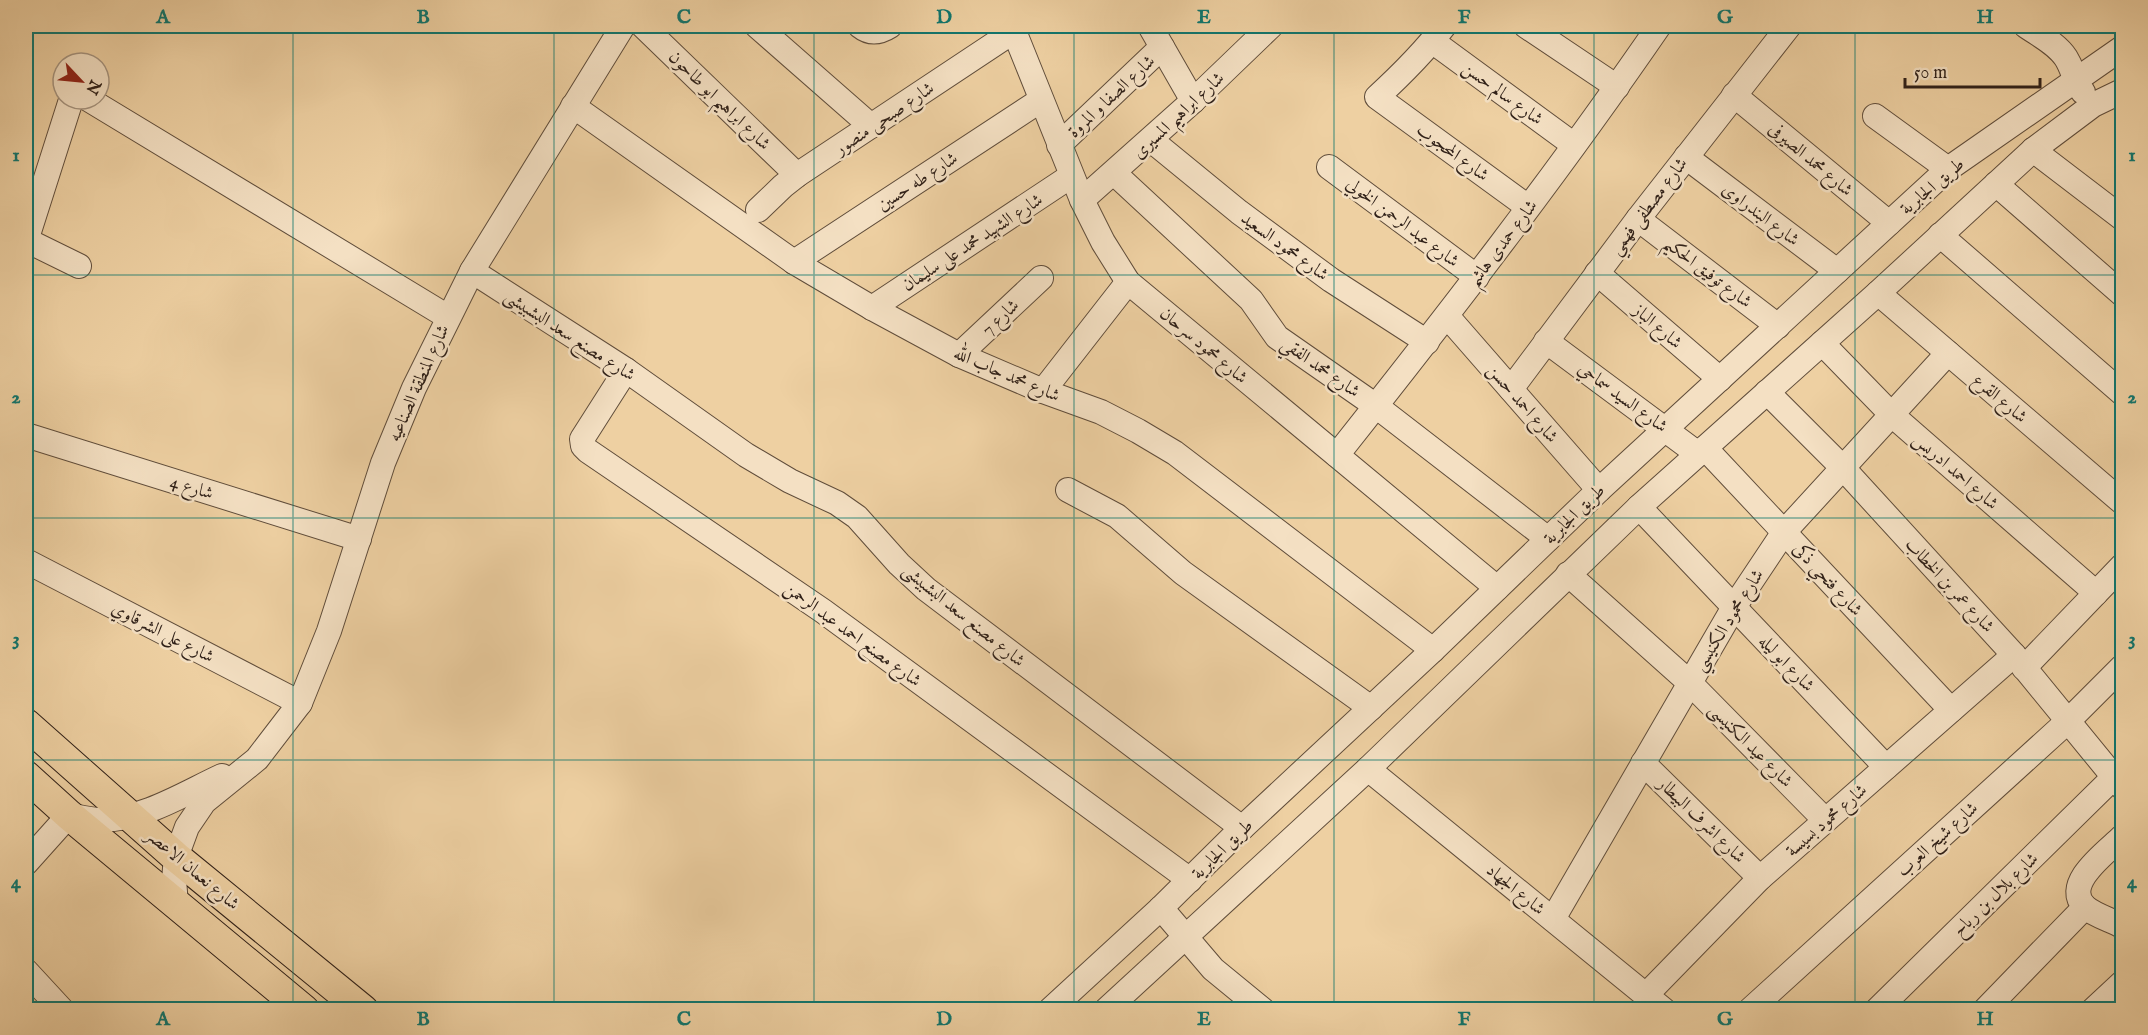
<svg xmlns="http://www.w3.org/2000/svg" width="2148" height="1035" font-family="'IM FELL English',Amiri,serif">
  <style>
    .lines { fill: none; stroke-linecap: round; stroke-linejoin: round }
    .minor-casing { stroke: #604d3b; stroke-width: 26 }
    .major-casing { stroke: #302119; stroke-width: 32 }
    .minor { stroke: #f4e0c3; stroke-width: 24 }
    .major { stroke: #eed0a2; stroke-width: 30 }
    .grid { fill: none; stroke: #0f766e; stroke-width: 1.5; stroke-opacity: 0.55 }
    .labels { text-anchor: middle; stroke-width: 5; stroke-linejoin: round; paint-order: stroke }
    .street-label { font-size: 18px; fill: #302119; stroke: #f4e0c3 }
    .neatline { fill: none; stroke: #0f766e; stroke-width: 2 }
    .grid-label { font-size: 20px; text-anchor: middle; font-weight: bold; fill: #0f766e }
  </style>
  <rect width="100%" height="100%" fill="#eed0a2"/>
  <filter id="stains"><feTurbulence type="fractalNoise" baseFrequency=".00333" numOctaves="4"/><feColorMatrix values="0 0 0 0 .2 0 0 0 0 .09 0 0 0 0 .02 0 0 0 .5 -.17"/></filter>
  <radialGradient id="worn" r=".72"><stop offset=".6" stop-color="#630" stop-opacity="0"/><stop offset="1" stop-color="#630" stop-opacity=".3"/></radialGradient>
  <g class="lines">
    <defs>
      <g id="minor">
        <polyline points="643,26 797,175"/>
        <polyline points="757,26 871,126"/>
        <path d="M860,26C870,34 879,33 890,26"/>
        <polyline points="1012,26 1082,200 1103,242 1128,282 1497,588"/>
        <polyline points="1150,26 1193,101"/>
        <path d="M1444,26C1424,52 1401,75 1377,97L1528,207"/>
        <polyline points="1526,26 1617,87"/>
        <path d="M2026,26C2039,35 2057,44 2066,58C2074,71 2073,79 2083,92"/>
        <polyline points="1432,41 1574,145"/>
        <polyline points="1734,95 1889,223"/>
        <polyline points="88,99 448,317"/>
        <polyline points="573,106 794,262 872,308 959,355 1043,391 1101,412 1138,431 1175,453 1433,650"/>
        <polyline points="1875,116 1948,169"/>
        <polyline points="1151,140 1239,212 1331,280 1427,342"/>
        <polyline points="1059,145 1162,47"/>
        <polyline points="2033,150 2122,218"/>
        <polyline points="1686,157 1837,271"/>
        <polyline points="1329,167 1477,277"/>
        <polyline points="1114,173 1251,300 1277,337 1376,406 1548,539"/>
        <polyline points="1996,184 2122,294"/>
        <polyline points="1082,200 1193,101 1271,26"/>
        <polyline points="758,210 783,186 797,175 1014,31"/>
        <polyline points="1638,219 1778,326"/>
        <polyline points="1940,235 2122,393"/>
        <polyline points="26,240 79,266"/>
        <polyline points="26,241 70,103 74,99"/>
        <polyline points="794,262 1041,100"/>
        <polyline points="472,271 626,370 746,455 790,481 837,503 857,517 899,564 926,589 1242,828"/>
        <polyline points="1597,273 1720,379"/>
        <polyline points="1878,293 2122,502"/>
        <polyline points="872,308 1071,176"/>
        <polyline points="1447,316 1599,490"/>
        <polyline points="1546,341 1698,454"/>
        <polyline points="1822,343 1892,415 2096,593"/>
        <polyline points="959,355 1041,278"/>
        <polyline points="626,370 582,439 583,446 588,451 823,611 1190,880"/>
        <polyline points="1511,389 1638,219 1789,26"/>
        <polyline points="1043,391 1128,282"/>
        <polyline points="1767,392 1843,468 2014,655 2122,787"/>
        <polyline points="26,435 359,539"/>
        <polyline points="1705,448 1951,710"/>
        <path d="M1337,455C1448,315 1558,173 1659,26"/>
        <polyline points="1068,490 1117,516 1183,573 1371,708"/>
        <polyline points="1639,507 1886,767"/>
        <polyline points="26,561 300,703"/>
        <polyline points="1568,574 1690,683 1825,820"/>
        <polyline points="2024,668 2122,566"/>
        <polyline points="1643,763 1760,878"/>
        <polyline points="1368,769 1664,1010"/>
        <path d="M2122,837C2108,851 2061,884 2085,907C2094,915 2111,920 2122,926"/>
        <path d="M26,863L69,815C79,817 90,820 101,820C145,819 183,794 222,776"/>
        <polyline points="176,904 174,880 176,857 187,827 204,802 257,759 300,703 329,631 383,463 414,388 472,271 623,26"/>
        <polyline points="1161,908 1213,969 1263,1010"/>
        <polyline points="1553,919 1734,607 1784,532 1948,353"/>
        <polyline points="26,971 62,1010"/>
        <polyline points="1646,995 1760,878 2014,655"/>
        <polyline points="1050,1010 1161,908 1242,828 1433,650 1599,490 1948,169 2122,48"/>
        <polyline points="1106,1010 1368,769 1639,507 1878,293 2033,150 2093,105 2122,91"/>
        <polyline points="1750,1010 2068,721 2122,667"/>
        <polyline points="1877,1010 2113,778"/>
        <polyline points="1985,1010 2085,907"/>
        <polyline points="2093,1010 2122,983"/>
      </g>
      <g id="major">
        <polyline points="26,724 176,857 363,1010"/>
        <polyline points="26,776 69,815 304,1010"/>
      </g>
    </defs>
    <!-- minor casing -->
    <use href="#minor" class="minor-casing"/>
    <!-- major casing -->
    <use href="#major" class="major-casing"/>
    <!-- minor -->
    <use href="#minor" class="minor"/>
    <!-- major -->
    <use href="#major" class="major"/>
  </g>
  <!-- grid -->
  <path class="grid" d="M293,26V1010M554,26V1010M814,26V1010M1074,26V1010M1334,26V1010M1594,26V1010M1855,26V1010M26,275H2122M26,518H2122M26,760H2122"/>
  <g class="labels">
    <!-- street labels -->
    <g class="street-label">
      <text transform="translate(1503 93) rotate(36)" y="6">شارع سالم حسن</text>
      <text transform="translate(1111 96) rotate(-43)" y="6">شارع الصفا و المروة</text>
      <text transform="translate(720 100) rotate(44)" y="6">شارع ابراهيم ابو طاحون</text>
      <text transform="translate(1178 115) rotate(-43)" y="6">شارع ابراهيم المسيرى</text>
      <text transform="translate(884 118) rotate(-34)" y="6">شارع صبحى منصور</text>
      <text transform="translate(1453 152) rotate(36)" y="6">شارع المحجوب</text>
      <text transform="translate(1811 159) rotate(40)" y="6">شارع محمد الصيرفى</text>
      <text transform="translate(917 181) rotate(-33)" y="6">شارع طه حسين</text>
      <text transform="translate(1932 186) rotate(-40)" y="6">طريق الجابرية</text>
      <text transform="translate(1648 206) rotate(-53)" y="6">شارع مصطفى فهمي</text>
      <text transform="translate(1761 214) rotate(37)" y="6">شارع البندراوى</text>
      <text transform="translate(1403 222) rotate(37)" y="6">شارع عبد الرحمن الخولي</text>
      <text transform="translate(972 242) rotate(-33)" y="6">شارع الشهيد محمد على سليمان</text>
      <text transform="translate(1502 243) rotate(-53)" y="6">شارع حمدى هاشم</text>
      <text transform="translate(1285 246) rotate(36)" y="6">شارع محمود السعيد</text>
      <text transform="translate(1708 272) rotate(37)" y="6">شارع توفيق الحكيم</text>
      <text transform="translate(1000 317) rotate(-43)" y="6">شارع 7</text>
      <text transform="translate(1658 326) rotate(41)" y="6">شارع الباز</text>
      <text transform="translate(570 335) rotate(33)" y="6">شارع مصنع سعد البشبيشى</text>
      <text transform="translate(1204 345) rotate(40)" y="6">شارع محمود سرحان</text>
      <text transform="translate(1321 367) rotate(35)" y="6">شارع محمد الفقي</text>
      <text transform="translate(1007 374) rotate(23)" y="6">شارع محمد جاب الله</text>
      <text transform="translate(418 383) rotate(-66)" y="6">شارع المنطقة الصناعيه</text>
      <text transform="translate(1623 397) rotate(36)" y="6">شارع السيد سماحي</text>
      <text transform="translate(2000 398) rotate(40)" y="6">شارع القرع</text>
      <text transform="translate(1523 403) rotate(49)" y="6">شارع احمد حسن</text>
      <text transform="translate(1956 471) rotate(41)" y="6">شارع احمد ادريس</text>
      <text transform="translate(192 487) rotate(17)" y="6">شارع 4</text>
      <text transform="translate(1574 514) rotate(-44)" y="6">طريق الجابرية</text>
      <text transform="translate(1828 579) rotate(47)" y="6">شارع فتحي ذكى</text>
      <text transform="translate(1950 585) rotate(47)" y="6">شارع عمر بن الخطاب</text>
      <text transform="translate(964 615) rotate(39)" y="6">شارع مصنع سعد البشبيشى</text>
      <text transform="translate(1728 620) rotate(-58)" y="6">شارع محمود الكنيسي</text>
      <text transform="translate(163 632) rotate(27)" y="6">شارع على الشرقاوي</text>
      <text transform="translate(853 634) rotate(36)" y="6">شارع مصنع احمد عبد الرحمن</text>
      <text transform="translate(1787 663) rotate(46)" y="6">شارع ابو ليله</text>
      <text transform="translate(1751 745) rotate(45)" y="6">شارع عيد الكنيسى</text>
      <text transform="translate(1702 820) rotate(44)" y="6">شارع اشرف البيطار</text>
      <text transform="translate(1826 820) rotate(-41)" y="6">شارع محمود بسيسة</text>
      <text transform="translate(1937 839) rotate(-42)" y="6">شارع شيخ العرب</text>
      <text transform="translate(1222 849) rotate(-44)" y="6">طريق الجابرية</text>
      <text transform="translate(193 869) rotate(40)" y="6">شارع نعمان الاعصر</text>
      <text transform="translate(1516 889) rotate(39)" y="6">شارع الجهاد</text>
      <text transform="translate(1995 894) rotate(-44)" y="6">شارع بلال بن رباح</text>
    </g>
  </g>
  <!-- margin -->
  <rect width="2148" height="1035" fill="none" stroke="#eed0a2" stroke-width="66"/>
  <!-- north arrow -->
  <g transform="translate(81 81) rotate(116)"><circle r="28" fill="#f4e0c3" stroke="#a6947f" stroke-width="1.5"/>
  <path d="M0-4.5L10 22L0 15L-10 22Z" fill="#8f2418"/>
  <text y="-9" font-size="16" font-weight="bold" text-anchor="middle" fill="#302119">N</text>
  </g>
  <!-- scale -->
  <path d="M1905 78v9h135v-9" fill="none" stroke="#302119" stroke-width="3"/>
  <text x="1914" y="78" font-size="18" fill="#302119" stroke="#f4e0c3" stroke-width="4.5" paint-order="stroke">50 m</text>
  <rect x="33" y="33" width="2082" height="969" class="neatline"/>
  <g class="grid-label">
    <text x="163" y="23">A</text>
    <text x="423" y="23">B</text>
    <text x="684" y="23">C</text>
    <text x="944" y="23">D</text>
    <text x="1204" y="23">E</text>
    <text x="1464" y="23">F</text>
    <text x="1725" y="23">G</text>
    <text x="1985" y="23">H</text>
    <text x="16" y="161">1</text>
    <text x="2132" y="161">1</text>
    <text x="16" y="403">2</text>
    <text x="2132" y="403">2</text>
    <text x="16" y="645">3</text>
    <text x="2132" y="645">3</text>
    <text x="16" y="888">4</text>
    <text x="2132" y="888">4</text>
    <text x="163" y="1025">A</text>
    <text x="423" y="1025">B</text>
    <text x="684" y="1025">C</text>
    <text x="944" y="1025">D</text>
    <text x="1204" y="1025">E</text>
    <text x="1464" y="1025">F</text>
    <text x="1725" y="1025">G</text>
    <text x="1985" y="1025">H</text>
  </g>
  <rect width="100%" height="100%" filter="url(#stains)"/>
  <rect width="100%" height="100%" fill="url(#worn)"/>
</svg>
